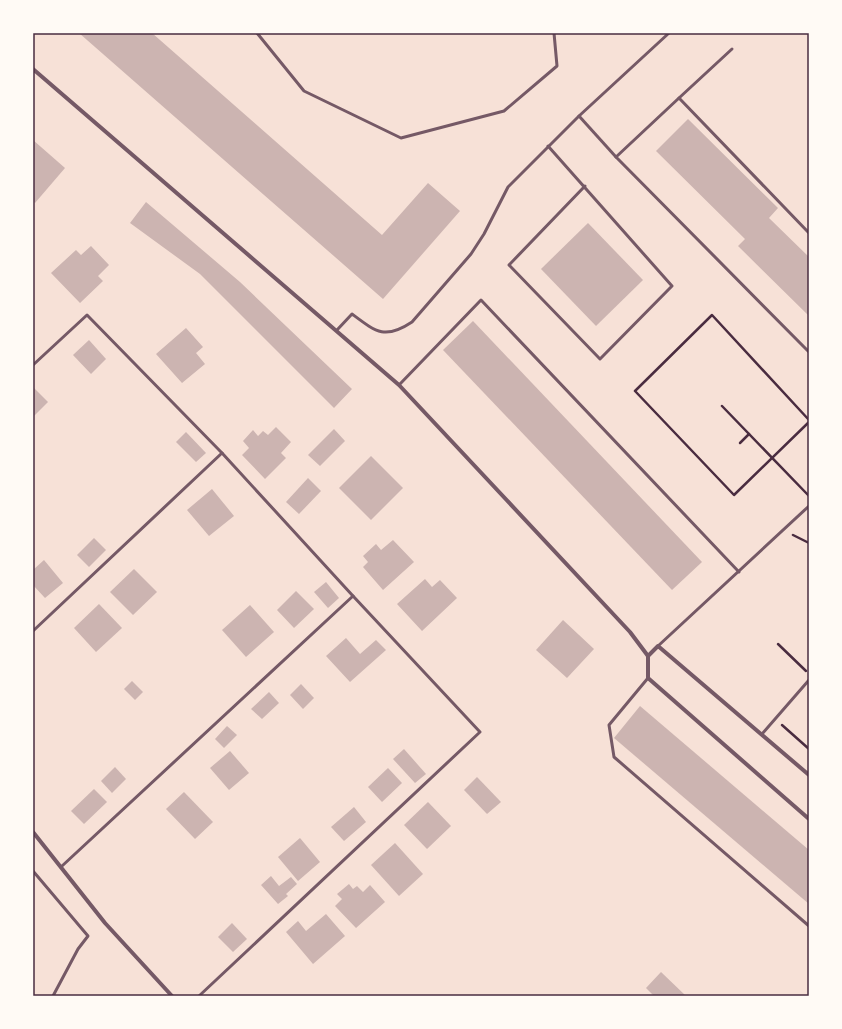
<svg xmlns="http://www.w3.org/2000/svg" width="842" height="1029" font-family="Rubik,sans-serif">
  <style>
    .building { fill: #ccb4b1 }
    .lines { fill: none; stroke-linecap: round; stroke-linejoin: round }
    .path { stroke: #4a2c40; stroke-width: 2.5 }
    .service { stroke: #755966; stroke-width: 3 }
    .minor { stroke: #755966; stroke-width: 4 }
    .neatline { fill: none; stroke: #4a2c40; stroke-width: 1.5 }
  </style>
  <rect width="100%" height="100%" fill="#f7e1d7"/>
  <!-- building -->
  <g class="building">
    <polygon points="79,33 152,33 382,235 428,183 460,211 383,299"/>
    <polygon points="688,119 778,208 769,218 809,257 809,316 738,246 745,239 656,151"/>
    <polygon points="33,140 65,168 35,203 33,201"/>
    <polygon points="146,202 240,282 352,389 334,408 200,274 130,223"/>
    <polygon points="588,223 643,280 596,326 541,269"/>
    <polygon points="91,246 109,265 98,276 103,281 80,303 51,273 76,250 81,255"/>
    <polygon points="473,321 702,562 672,590 443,350"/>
    <polygon points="186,328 203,347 196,353 205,364 182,383 156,354"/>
    <polygon points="89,340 106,359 91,374 73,355"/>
    <polygon points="33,387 48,402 33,417"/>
    <polygon points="276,427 291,442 281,453 286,458 265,479 242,455 249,448 243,441 253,430 258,436 263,431 268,435"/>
    <polygon points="334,429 345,441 320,466 308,455"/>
    <polygon points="186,432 206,453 196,462 176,442"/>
    <polygon points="371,456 403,488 371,520 339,488"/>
    <polygon points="308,478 321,491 299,514 286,502"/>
    <polygon points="212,489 234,516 209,536 187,510"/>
    <polygon points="94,538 106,550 89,567 77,555"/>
    <polygon points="393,540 414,562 383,590 363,567 368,562 363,556 376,544 381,550"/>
    <polygon points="44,560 63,583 45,598 33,585 33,570"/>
    <polygon points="134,569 157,592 133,615 110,592"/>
    <polygon points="425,579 432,587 440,580 457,598 422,631 397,604"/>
    <polygon points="326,582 339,598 328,608 314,592"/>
    <polygon points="296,591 314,609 294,628 277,610"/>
    <polygon points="99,604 122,628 96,652 74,628"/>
    <polygon points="250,605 274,632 246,657 222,630"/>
    <polygon points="563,620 594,649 567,678 536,650"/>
    <polygon points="346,638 360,654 376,640 386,650 350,682 326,656"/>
    <polygon points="132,681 143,692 135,700 124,689"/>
    <polygon points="301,684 314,698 303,709 290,695"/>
    <polygon points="269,692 279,703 262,719 251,709"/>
    <polygon points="640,706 809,850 809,904 614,738"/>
    <polygon points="227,726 237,735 224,748 215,739"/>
    <polygon points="404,749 426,774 415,783 393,759"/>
    <polygon points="230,751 249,773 229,790 210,768"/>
    <polygon points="115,767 126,779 112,793 101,781"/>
    <polygon points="388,768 402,783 382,802 368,787"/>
    <polygon points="477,777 501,802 487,814 464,790"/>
    <polygon points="94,789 107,802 84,824 71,811"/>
    <polygon points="184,792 213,822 195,839 166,809"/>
    <polygon points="428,802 451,826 427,849 404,825"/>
    <polygon points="354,807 366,822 344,841 331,827"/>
    <polygon points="300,838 320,862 298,881 278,857"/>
    <polygon points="395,843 423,874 399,896 371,865"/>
    <polygon points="271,876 279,886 291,877 297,884 286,894 288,896 278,904 261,885"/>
    <polygon points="349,884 353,889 357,886 363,892 370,885 385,902 356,928 335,906 342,899 337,894"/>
    <polygon points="326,914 345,936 313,964 286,932 298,921 306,931"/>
    <polygon points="232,923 247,939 233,952 218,937"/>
    <polygon points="661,972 686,996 654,996 646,988"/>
  </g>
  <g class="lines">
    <!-- path -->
    <g class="path">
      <polyline points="722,406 809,496"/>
      <polyline points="809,420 712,315 635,391 734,495 809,422"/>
      <polyline points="740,443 749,434"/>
      <polyline points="793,535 809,543"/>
      <polyline points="778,644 806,671"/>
      <polyline points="782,725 809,749"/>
    </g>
    <!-- service -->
    <g class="service">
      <polyline points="257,33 304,91 401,138 504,111 557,66 554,33"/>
      <polyline points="679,98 732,49"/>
      <polyline points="579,116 616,157"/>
      <polyline points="548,146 672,286 600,359 509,265 585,186"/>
      <polyline points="809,233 679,98 616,157 809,352"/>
      <path d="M337,330L352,314C376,332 385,340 412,322L471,254L484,234L508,187L579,116L669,33"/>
      <polyline points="33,365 87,315 222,453 353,596"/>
      <polyline points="399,385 481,300 739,572"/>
      <polyline points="33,631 222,453"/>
      <polyline points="658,646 809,506"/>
      <polyline points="648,678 609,725 614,757 809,926"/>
      <polyline points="762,734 809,680"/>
      <polyline points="62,866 353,596 480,732 199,996"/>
      <polyline points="33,871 88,936 78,949 53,996"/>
    </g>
    <!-- minor -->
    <g class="minor">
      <polyline points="33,69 399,385 630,632 648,656 648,678 809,819"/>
      <polyline points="648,656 658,646 809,775"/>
      <polyline points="33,832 105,923 172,996"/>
    </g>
  </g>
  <!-- border -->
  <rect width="842" height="1029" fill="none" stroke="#fffaf5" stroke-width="68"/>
  <rect x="34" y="34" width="774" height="961" class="neatline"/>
</svg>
